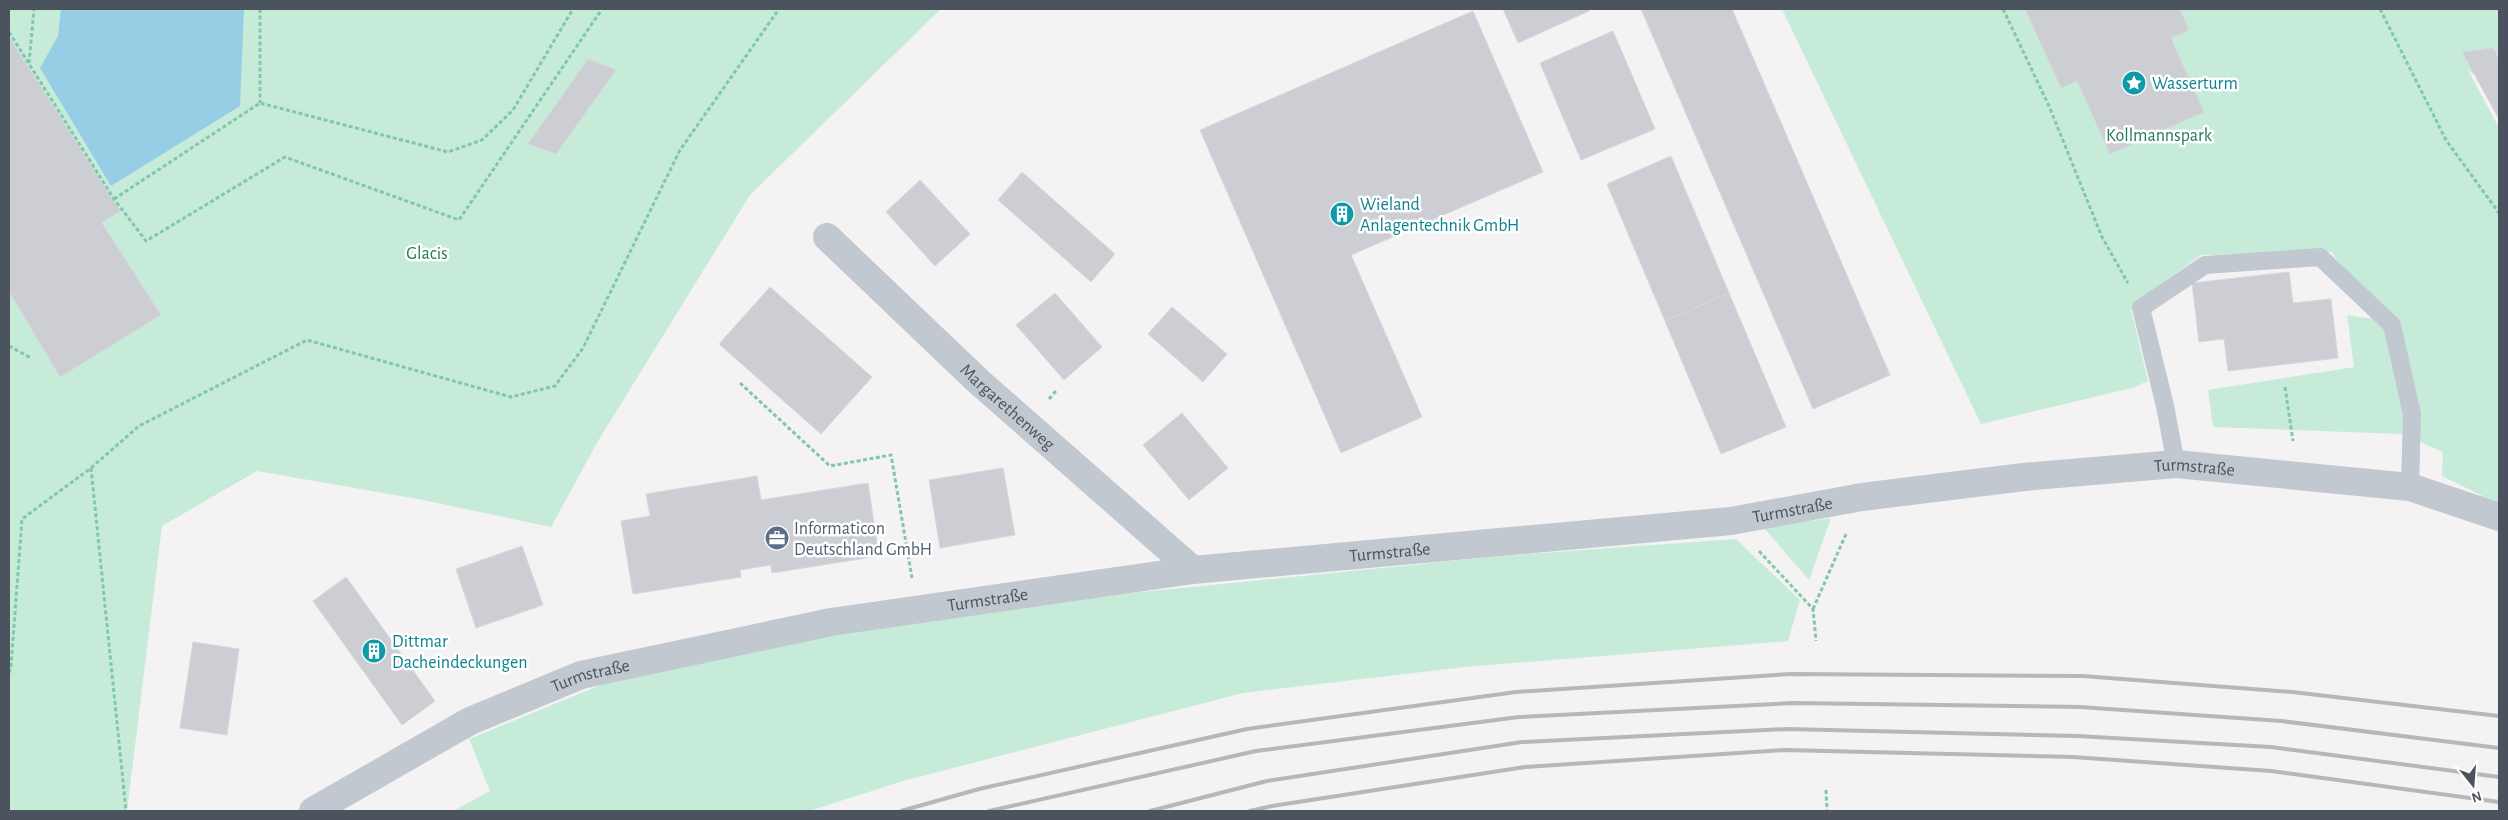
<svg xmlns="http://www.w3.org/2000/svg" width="2508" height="820" font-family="'Alegreya Sans',sans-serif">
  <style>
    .green { fill: #c6ecd9 }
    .water { fill: #97cde5 }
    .building { fill: #cdced4; stroke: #d7d8dd }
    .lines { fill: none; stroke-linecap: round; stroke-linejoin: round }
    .path { stroke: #81c7ac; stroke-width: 3; stroke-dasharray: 4 2.5; stroke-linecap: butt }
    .lane { stroke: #c1c8cf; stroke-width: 18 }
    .street { stroke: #c1c8cf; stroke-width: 28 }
    .rail { stroke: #b5b7bb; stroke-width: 4 }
    .labels { text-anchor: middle; stroke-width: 5; stroke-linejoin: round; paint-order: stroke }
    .culture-label { font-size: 18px; fill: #0d838f; stroke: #fff; text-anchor: start }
    .park-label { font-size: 18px; fill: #217a57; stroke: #fff }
    .street-label { font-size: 18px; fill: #4b535e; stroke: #fff }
    .service-label { font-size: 18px; fill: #4e5e75; stroke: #fff; text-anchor: start }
  </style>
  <rect width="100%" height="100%" fill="#f4f2f2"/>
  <!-- green -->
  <g class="green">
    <polygon points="9,9 941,9 750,195 598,441 551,527 418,499 257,471 162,526 127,811 9,811"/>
    <polygon points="1782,9 2499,9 2499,94 2468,70 2499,128 2499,504 2442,476 2443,452 2401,434 2213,427 2208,390 2354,367 2347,315 2373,319 2332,252 2201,255 2139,300 2131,310 2148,381 2132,388 1981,424"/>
    <polygon points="1831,518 1809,580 1763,527"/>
    <polygon points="1736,539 1800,600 1788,641 1465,667 1243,693 903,781 809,811 453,811 490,791 469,739 601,685 812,637 1122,594 1501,556"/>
  </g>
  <!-- water -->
  <polygon class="water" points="61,9 244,9 240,106 111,186 40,68 58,36"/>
  <!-- building -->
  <g class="building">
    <polygon points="1503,9 1588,9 1589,11 1518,43"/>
    <polygon points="1641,9 1732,9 1890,375 1813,409"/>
    <polygon points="2025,9 2180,9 2189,30 2171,38 2204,112 2110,154 2077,81 2061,88"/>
    <polygon points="1473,11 1543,172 1351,255 1422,417 1341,453 1200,130"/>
    <polygon points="1613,31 1655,129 1581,160 1540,63"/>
    <polygon points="9,37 120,211 102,223 161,315 60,377 9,291"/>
    <polygon points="2493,48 2499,59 2499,119 2462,52"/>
    <polygon points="588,59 616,70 556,154 528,144"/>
    <polygon points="1671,156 1729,293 1665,321 1607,184"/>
    <polygon points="1022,172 1115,254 1091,282 998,200"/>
    <polygon points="920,180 970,234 935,266 886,212"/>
    <polygon points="2289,272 2293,303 2331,299 2338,358 2228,371 2224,339 2199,342 2192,283"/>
    <polygon points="770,287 872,377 821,434 719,344"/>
    <polygon points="1055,293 1102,347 1064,380 1016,325"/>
    <polygon points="1729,293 1786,427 1721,454 1665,321"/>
    <polygon points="1172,307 1227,354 1203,382 1148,334"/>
    <polygon points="1182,413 1228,468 1189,500 1143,445"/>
    <polygon points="1003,468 1015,535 940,548 929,480"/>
    <polygon points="757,476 761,500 868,483 879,556 772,573 771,565 740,570 741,577 633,594 621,521 650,516 646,494"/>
    <polygon points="522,546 543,605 476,628 456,569"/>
    <polygon points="346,577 435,701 402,725 313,601"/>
    <polygon points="193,642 239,649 227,735 180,728"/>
  </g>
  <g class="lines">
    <!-- path -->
    <g class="path">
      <polyline points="260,9 260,103"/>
      <polyline points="2003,9 2049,106 2102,237 2128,283"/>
      <polyline points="2380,9 2446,140 2499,213"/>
      <polyline points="9,32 114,199 146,241 285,157 459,220 602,9"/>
      <polyline points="29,63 34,9"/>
      <polyline points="114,199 260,103 448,152 482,140 513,110 573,9"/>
      <polyline points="9,346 31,358"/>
      <polyline points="740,383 830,466 891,455 912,578"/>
      <polyline points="2285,387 2293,441"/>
      <polyline points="1049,399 1056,391"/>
      <polyline points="91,468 126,811"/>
      <polyline points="1759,551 1813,609 1816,641"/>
      <polyline points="1813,609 1846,534"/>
      <polyline points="9,673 11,666 22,519 91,468 139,426 307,340 511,397 555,386 583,348 680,150 779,9"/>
      <polyline points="1826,790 1827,811"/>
    </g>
    <!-- lane -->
    <polyline class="lane" points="2176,464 2165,406 2141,308 2205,265 2320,257 2392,325 2412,414 2410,487"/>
    <!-- street -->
    <g class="street">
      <path id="s1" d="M827,237L978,381L1193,570"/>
      <path id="s2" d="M313,811L470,721L581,675L831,622L1193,570L1731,521L1862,497L2024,477L2176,464L2410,487L2499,517"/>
    </g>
    <!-- rail -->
    <g class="rail">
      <polyline points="901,811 979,789 1247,729 1516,692 1791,674 2083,676 2292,692 2499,716"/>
      <polyline points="989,811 1256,751 1519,717 1793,703 2080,707 2281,721 2499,748"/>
      <polyline points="1150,811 1267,781 1522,742 1787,729 2077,736 2271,747 2499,777"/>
      <polyline points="1250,811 1272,806 1525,767 1784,750 2073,757 2271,771 2499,802"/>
    </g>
  </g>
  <!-- icons -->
  <defs>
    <symbol id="sight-disc" viewBox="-11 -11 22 22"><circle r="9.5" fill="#0f9aa8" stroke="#fff"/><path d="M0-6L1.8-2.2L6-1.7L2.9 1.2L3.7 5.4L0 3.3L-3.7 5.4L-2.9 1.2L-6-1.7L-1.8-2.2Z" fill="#fff"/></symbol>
    <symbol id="building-disc" viewBox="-11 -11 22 22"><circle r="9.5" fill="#0f9aa8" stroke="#fff"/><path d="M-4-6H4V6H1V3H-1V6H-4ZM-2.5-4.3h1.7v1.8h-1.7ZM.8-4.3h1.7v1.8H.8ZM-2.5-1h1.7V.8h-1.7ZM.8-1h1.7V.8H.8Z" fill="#fff"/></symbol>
    <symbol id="office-disc" viewBox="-11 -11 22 22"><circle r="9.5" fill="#5c6f8a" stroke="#fff"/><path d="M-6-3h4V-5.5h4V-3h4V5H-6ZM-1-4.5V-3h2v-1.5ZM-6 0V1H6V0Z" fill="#fff"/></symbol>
  </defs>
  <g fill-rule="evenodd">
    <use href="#sight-disc" x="2120" y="69" width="28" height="28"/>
    <use href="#building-disc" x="1328" y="200" width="28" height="28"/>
    <use href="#office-disc" x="763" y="524" width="28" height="28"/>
    <use href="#building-disc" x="360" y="637" width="28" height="28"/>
  </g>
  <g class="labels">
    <!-- culture labels -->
    <g class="culture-label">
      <text x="2152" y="89">Wasserturm</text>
      <text x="1360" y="210">Wieland<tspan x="1360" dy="21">Anlagentechnik GmbH</tspan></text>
      <text x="392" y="647">Dittmar<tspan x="392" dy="21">Dacheindeckungen</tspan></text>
    </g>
    <!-- park labels -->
    <g class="park-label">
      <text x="2159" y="141">Kollmannspark</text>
      <text x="427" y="259">Glacis</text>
    </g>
    <!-- street labels -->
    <g class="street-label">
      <text dy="6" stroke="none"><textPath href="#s1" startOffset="248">Margarethenweg</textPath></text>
      <text dy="6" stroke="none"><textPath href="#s2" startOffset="1930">Turmstraße</textPath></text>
      <text dy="6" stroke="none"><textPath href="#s2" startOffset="1525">Turmstraße</textPath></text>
      <text dy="6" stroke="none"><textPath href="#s2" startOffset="1120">Turmstraße</textPath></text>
      <text dy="6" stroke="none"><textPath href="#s2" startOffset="715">Turmstraße</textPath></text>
      <text dy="6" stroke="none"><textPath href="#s2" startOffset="310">Turmstraße</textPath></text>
    </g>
    <!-- service labels -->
    <g class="service-label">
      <text x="794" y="534">Informaticon<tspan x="794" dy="21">Deutschland GmbH</tspan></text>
    </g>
  </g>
  <!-- border -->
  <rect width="2508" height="820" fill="none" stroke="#4b535e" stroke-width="20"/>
  <!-- north arrow -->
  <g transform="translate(2473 785) rotate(163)" stroke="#ffffff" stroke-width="4" paint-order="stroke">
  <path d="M0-4L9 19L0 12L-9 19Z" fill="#4b535e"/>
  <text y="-8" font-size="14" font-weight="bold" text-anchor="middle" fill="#4b535e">N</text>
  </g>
</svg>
